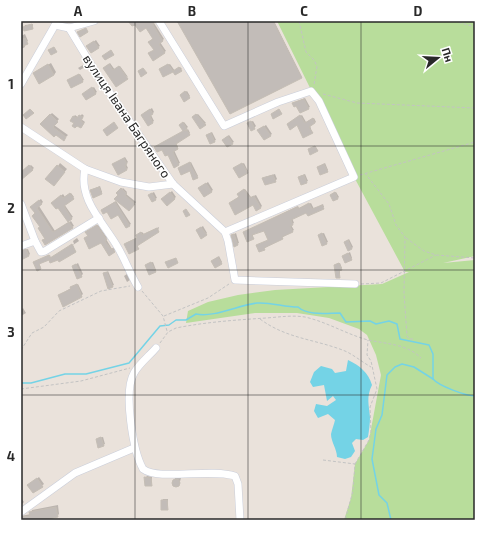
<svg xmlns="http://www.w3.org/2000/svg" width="496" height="541" font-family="'Exo 2',sans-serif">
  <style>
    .green { fill: #b8dd9b }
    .water { fill: #74d3e6 }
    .shadow { fill: #0003 }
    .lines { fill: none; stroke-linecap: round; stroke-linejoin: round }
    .stream { stroke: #74d3e6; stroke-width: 1.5 }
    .building { fill: #c2bcb8; stroke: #c5beb5 }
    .minor-casing { stroke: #caceda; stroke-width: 8 }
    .path { stroke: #c3c3c3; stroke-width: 1; stroke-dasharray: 3 2; stroke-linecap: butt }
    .minor { stroke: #fff; stroke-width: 7 }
    .grid { fill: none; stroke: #292929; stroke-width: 1; stroke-opacity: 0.55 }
    .labels { text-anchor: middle; stroke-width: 3; stroke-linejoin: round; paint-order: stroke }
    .street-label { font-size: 13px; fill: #292929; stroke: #fff }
    .neatline { fill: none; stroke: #292929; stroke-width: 1.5 }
    .grid-label { font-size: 13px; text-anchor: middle; font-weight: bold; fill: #292929 }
  </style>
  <rect width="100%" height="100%" fill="#eae2db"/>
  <!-- green -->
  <polygon class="green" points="277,21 475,21 475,256 443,263 475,260 475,520 344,520 351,498 355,464 369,440 381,375 376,355 367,335 359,329 329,318 297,313 255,313 186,323 188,311 208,302 238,295 275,290 382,284 409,272 405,272 354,177"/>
  <!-- water -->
  <path class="water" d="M348,360C360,366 368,372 372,385C366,397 369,405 370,417C370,424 369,430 368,437L363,440L356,439L352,443L355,451L351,457L345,459L337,457C337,449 331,442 331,434C332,429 334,425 335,420L328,414L318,418L314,411L316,404L327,406L336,400L333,396L327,401L324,385L313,387L310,382L314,372L321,366L332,369L335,373L346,371Z"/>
  <!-- shadow -->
  <g class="shadow">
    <polygon points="130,21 155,21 154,23 164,39 160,42 166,51 153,59 155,49 151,40 154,38 146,27"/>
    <polygon points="178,21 274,21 302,77 283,86 282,88 230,113"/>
    <polygon points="33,24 33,28 24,27 25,25"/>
    <polygon points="25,34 28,41 24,44 25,47 21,49 21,36"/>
    <polygon points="96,40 100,46 98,47 89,45"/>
    <polygon points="51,63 56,72 54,75 34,73"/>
    <polygon points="110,63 115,70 120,66 128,77 105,67"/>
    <polygon points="170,64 175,71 180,67 182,69 175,74 173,71 164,76 161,68"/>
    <polygon points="83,65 85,67 80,70 78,68"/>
    <polygon points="80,74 84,80 82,81 70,79"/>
    <polygon points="94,87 97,92 86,99 85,93"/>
    <polygon points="187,91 190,96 189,97 182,94"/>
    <polygon points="305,98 310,107 308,108 293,103"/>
    <polygon points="152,108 154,112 151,115 154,121 148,125 144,113"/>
    <polygon points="52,113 59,119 54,125 68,135 66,137 42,124"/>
    <polygon points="82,114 84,116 81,119 85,122 82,126 71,120 75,115 79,118"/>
    <polygon points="198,114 206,123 200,127 194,116"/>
    <polygon points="302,115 306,122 314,118 316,122 310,125 312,133 297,124 289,123"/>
    <polygon points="253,121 256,126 252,130 250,122"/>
    <polygon points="184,122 188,127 184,130 182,124"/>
    <polygon points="266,125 272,134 264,139 260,129"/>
    <polygon points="188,129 190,133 176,143 178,147 174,150 180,163 174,166 168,153 162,148"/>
    <polygon points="212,132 216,140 214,141 208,134"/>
    <polygon points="229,135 234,142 232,143 225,138"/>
    <polygon points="125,157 128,162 126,164 128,168 127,169 114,164"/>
    <polygon points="191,162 198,176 197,177 191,170 179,168"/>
    <polygon points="60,163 67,169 56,182 58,166"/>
    <polygon points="244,163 248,171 247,172 236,167"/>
    <polygon points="325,163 328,170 327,171 318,167"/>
    <polygon points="31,165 34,168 23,177 21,173"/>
    <polygon points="275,174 277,179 275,181 265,177"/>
    <polygon points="305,174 308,181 302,184 300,176"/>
    <polygon points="208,182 213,190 204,196 201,187"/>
    <polygon points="100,186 102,192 101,194 93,189"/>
    <polygon points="123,188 127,192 126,194 136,202 129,210 118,193"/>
    <polygon points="245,189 251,197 256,195 262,206 261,207 257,210 253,203 231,202 240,196 239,193"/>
    <polygon points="172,191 176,197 167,204 163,199"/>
    <polygon points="154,192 157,198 155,199 150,194"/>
    <polygon points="336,192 339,197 338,198 332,194"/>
    <polygon points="71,193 74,197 64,204 73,217 71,218 53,203 63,194 65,197"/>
    <polygon points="41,199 43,202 39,206 55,231 71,221 74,226 43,241 45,239 33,205"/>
    <polygon points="116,201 131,224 126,227 118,214 103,209"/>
    <polygon points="311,203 314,209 323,204 324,207 306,211 292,218 294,223 291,225 294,230 260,251 269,240 265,230 253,233 253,238 244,232 298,206 299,208"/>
    <polygon points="98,225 107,238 106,239 112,249 114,248 115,250 110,254 102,242 89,236 88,231"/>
    <polygon points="203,226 207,233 206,234 198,229"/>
    <polygon points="159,227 158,231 138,244 138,249 126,243 138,237 138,234 142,232 144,234"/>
    <polygon points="236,233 239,243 235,245 232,235"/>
    <polygon points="324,233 328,242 326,243 320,234"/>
    <polygon points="77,238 79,241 73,245 75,252 58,258 49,259 39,263 41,268 35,262 50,255 51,258 74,244 73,241"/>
    <polygon points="349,239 353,247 352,248 345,242"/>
    <polygon points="28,249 30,254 29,255 22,251"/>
    <polygon points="350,252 352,258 351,259 343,256"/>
    <polygon points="219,256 222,262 221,263 214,260"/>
    <polygon points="153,262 156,270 155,271 147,264"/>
    <polygon points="78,263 83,274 81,276 73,266"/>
    <polygon points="340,263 342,268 340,269 340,277 336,264"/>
    <polygon points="108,271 114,285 112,286 104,274"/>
    <polygon points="127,274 130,280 127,282 124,276"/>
    <polygon points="78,284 83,294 81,296 59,295"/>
    <polygon points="23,308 26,313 21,316 21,310"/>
    <polygon points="103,437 105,444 103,445 98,438"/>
    <polygon points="147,476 152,477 151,485 145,478"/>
    <polygon points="39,477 44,484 34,492 30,484"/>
    <polygon points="175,478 181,478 179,485 173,485"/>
    <polygon points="21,498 24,502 21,505"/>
    <polygon points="163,499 168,499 167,509 162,501"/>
    <polygon points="58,505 59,514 57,516 44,520 21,520 21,516 31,514 32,510"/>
  </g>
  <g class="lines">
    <!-- stream -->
    <g class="stream">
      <path d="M21,383H31L65,374H86L129,363L160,326L169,325L176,320H186L196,314C213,318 239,305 257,303C271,302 284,307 298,307C308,316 327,313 340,313L346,322L370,321L376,324L389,321L397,324L400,339L429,345L433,354V379C439,386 466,396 475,396"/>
      <polyline points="391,520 387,503 379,495 372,459 376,429 382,415 387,375 395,367 402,364 414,367 433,379"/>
    </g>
  </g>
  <!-- building -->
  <g class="building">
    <polygon points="128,21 154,21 153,25 163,41 159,44 165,53 153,61 148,53 154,50 148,42 153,39 146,28 140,32 135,25 132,26"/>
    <polygon points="177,21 273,21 302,78 230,114"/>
    <polygon points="32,24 33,29 24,31 23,27"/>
    <polygon points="86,28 88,32 80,37 77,32"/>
    <polygon points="25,38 28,44 21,47 21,40"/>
    <polygon points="94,41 99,48 91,53 86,46"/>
    <polygon points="54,47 57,52 51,55 48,50"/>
    <polygon points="111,50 114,55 105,60 102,56"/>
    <polygon points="48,64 54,75 39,84 33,73"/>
    <polygon points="109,64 113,70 119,66 128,79 116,87 103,68"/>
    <polygon points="168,64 173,71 179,67 182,71 175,75 173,72 163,77 159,69"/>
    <polygon points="143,68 147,73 141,77 138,71"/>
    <polygon points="79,74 83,82 71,88 67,80"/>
    <polygon points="92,87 96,94 86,100 82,94"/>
    <polygon points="185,91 190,98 184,102 180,95"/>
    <polygon points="304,99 309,109 300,113 296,106 294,107 292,103"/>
    <polygon points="30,109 34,113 26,119 23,115"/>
    <polygon points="150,109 153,114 150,116 153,123 148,126 141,115"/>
    <polygon points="279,109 282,114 273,119 271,114"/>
    <polygon points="50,114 58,122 53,127 66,137 64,141 56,135 54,137 40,124"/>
    <polygon points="196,114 206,125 200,129 192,117"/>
    <polygon points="79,115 83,117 81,121 84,123 81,128 77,126 75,128 72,126 74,123 70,121 73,116 77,118"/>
    <polygon points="300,115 305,123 313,118 315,123 309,127 313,133 303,138 297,125 290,130 287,124"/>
    <polygon points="251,121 255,129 251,131 247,123"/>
    <polygon points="114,122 118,128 107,136 103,130"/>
    <polygon points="183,122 187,129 184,131 187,130 190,135 176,144 178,149 173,152 179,165 174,168 168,155 165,156 162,150 157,152 154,147 183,131 179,125"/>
    <polygon points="264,126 271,136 264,140 257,130"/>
    <polygon points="211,133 215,142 210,144 206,135"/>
    <polygon points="228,136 233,144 227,147 222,140"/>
    <polygon points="315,146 318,151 310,155 308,149"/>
    <polygon points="124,158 127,164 125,165 127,170 118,175 112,164"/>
    <polygon points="190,162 191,166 198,178 193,180 190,171 181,175 178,168"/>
    <polygon points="242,163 248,173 239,178 233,168"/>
    <polygon points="324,164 328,172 320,175 317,167"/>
    <polygon points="29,165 33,170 21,180 21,172"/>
    <polygon points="57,165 65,172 54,186 45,179"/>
    <polygon points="273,175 276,182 265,185 262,178"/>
    <polygon points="304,175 307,183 301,185 298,177"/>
    <polygon points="206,183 212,192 204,197 198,188"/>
    <polygon points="99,187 102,194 93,198 90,190"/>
    <polygon points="121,188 127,194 125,195 135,204 129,211 114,199 118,195 116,193"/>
    <polygon points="244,189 250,198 254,196 261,208 256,211 253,205 235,215 229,203 239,197 237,194"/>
    <polygon points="170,192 175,199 167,206 161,199"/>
    <polygon points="335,192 338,199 333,201 330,195"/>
    <polygon points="70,193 74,199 64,206 72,219 68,222 58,208 56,209 51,203 61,195 63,198"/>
    <polygon points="152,193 156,200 152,202 148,195"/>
    <polygon points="39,200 42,204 37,208 53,232 69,222 73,228 45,245 42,240 45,239 38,228 40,227 32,216 35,213 30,207"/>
    <polygon points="115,202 130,226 126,228 118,215 111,219 107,212 103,214 101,210"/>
    <polygon points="309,203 312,209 322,205 324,209 308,216 306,213 291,220 293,225 290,226 293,232 282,237 283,239 264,248 265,250 259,252 256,245 268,240 264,231 252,235 254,239 247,242 243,232 297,207 298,209"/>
    <polygon points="186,209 190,215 186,217 183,211"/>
    <polygon points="97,225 107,240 105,241 111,249 112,248 115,252 109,256 101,243 89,249 84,238 88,236 85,232"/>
    <polygon points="201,227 207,235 201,239 196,230"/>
    <polygon points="157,228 159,232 137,246 139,249 129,254 124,244 137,238 136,235 141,232 142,235"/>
    <polygon points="322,233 327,244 322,246 318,235"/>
    <polygon points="234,234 238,245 234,247 231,235"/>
    <polygon points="348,240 352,249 348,251 344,242"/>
    <polygon points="72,244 76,252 59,262 58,260 50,263 49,260 39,264 41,269 37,271 33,262 49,255 50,258"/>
    <polygon points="26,249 29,256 21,260 21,251"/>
    <polygon points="348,253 352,260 345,263 342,256"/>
    <polygon points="218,257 222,264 215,268 211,261"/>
    <polygon points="176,258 178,263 168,268 165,262"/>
    <polygon points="151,262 156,272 149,275 145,265"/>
    <polygon points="339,263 342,270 339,271 340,278 336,278 334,265"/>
    <polygon points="76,264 82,277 77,279 72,266"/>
    <polygon points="107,272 113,287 108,289 103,273"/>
    <polygon points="77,284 82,297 63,307 58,295 71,289 70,287"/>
    <polygon points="101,437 104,446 98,448 96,439"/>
    <polygon points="144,477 151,478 152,486 145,486"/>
    <polygon points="37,478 43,487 33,493 27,485"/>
    <circle cx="176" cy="483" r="4"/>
    <polygon points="161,500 167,500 168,510 161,510"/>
    <polygon points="56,507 58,517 43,520 21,520 21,517 30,516 29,512"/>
  </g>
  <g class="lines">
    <defs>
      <g id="minor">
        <polyline points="159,21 224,126 278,102 311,91 319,101 354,177 225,232"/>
        <polyline points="55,25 69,28 94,21"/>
        <polyline points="69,28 98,76 173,184 225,232 228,241 235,280 355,284"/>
        <polyline points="21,84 55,25"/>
        <polyline points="21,127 85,169 121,182 149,187 173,184"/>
        <path d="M85,169C78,199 103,222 117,246C125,259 130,274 138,287"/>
        <polyline points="21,204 35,241 21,246"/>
        <polyline points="35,241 41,252 45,251 99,218"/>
        <path d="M156,348C149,356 139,364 134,373C123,392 133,451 143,469C159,481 210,468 235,476L238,484L240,520"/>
        <polyline points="21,512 75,473 134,448"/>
      </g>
    </defs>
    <!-- minor casing -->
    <use href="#minor" class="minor-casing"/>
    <!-- path -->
    <g class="path">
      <polyline points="299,21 306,52 314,60 317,66 314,85"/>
      <polyline points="454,21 475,27"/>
      <polyline points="323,94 357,103 475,108"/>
      <polyline points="365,173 389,204 396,225 405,237 404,293 407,336 409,339 414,339"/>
      <polyline points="360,175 475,142"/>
      <polyline points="406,238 424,251 436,255 475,258"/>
      <polyline points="361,284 381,283 436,255"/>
      <polyline points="142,291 163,316 167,331"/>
      <polyline points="164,316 208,298 229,284"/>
      <path d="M260,319C287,339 315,339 345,351C354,355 362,362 371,367"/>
      <path d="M160,343L168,332L176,328C206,322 236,320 266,318C280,317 292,315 305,317C327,322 346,334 368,340C387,344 407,344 421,358"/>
      <polyline points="21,350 32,333 44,327 59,311 101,291 130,286"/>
      <polyline points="21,389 81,381 130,368"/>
      <polyline points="323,460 355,464 353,491 345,520"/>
      <polyline points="355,464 369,440 371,432 370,407 377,389 371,361 367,355 368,340"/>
    </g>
    <!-- minor -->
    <use href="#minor" class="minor"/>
  </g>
  <!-- grid -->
  <path class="grid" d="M135,21V520M248,21V520M361,21V520M21,146H475M21,270H475M21,395H475"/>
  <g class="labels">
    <!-- street labels -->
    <g class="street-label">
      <text transform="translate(127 116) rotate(56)" y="5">вулиця Івана Багряного</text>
    </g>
  </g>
  <!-- border -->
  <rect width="496" height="541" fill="none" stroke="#ffffff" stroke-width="44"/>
  <!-- north arrow -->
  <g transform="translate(438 58) rotate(72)" stroke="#ffffff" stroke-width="3" paint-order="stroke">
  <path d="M0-3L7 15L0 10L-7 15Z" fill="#292929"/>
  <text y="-6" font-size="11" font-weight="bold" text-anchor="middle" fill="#292929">Пн</text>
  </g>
  <rect x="22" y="22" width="452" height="497" class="neatline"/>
  <g class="grid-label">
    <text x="78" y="16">A</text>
    <text x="192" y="16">B</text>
    <text x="304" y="16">C</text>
    <text x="418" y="16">D</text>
    <text x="11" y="89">1</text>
    <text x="11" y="213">2</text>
    <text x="11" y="337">3</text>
    <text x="11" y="461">4</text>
  </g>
</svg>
